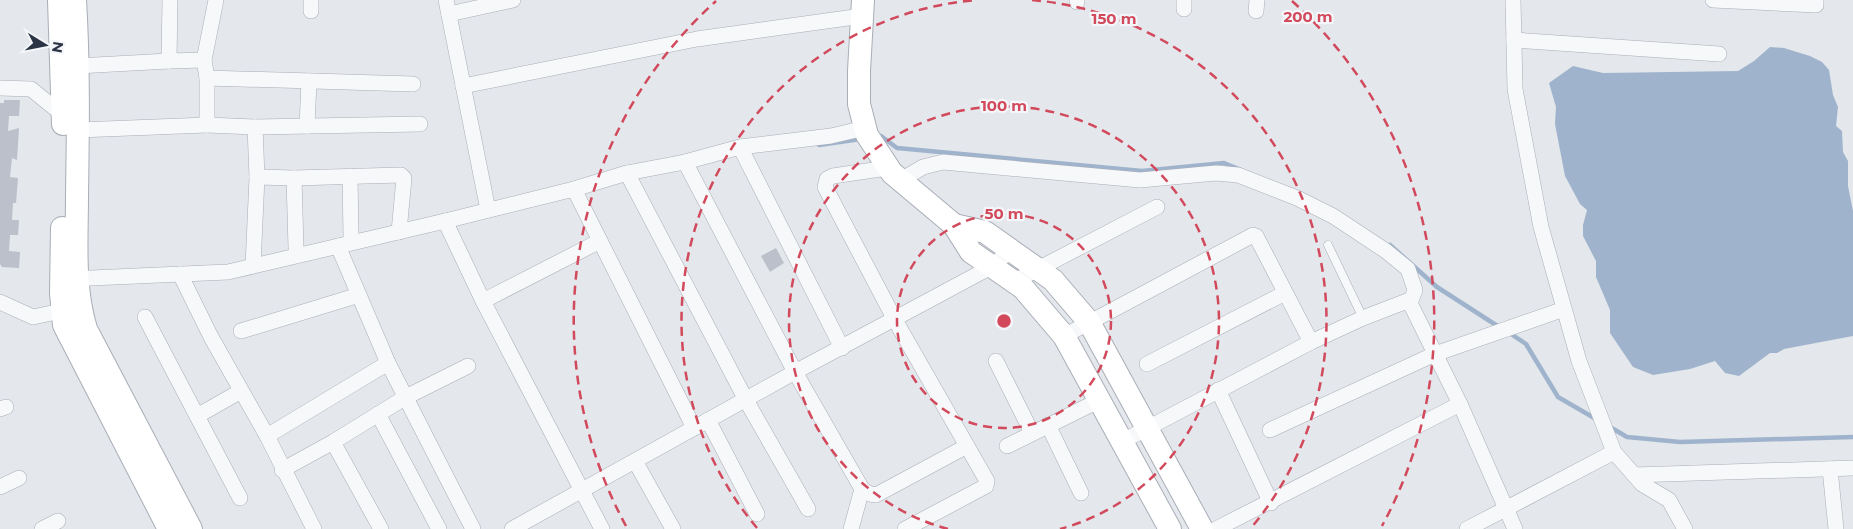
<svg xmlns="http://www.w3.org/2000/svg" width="1853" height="529" font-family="Montserrat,sans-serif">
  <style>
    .water { fill: #9fb4cc }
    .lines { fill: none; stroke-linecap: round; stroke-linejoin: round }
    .stream { stroke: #9fb4cc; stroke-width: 4.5 }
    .building { fill: #bbc0ca }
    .lane-casing { stroke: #a9aeb7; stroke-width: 9 }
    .street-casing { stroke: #a9aeb7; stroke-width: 16 }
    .secondary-casing { stroke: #a9aeb7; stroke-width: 24 }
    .lane { stroke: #f7f8fa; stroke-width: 8 }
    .street { stroke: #f7f8fa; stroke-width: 15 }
    .secondary { stroke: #fff; stroke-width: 22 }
    .ring { fill: none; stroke: #d1495b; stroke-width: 2.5; stroke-dasharray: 9 6 }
    .centre { fill: #d1495b; stroke: #f4f6f9; stroke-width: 2.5 }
    .ring-label { font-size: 15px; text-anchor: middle; font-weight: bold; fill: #d1495b; stroke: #f4f6f9; stroke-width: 4.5; stroke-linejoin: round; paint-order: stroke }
  </style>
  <rect width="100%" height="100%" fill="#e4e7ec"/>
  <!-- water -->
  <polygon class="water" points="1770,47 1784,48 1810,56 1822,62 1829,70 1833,95 1838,107 1836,126 1842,131 1843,152 1848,161 1848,186 1853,211 1853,336 1784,349 1777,353 1770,353 1739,376 1725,373 1715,361 1690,369 1653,375 1633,367 1610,333 1610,310 1596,277 1596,261 1583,236 1583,225 1587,210 1580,204 1565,176 1555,124 1556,107 1549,83 1573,66 1603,73 1738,71 1754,61"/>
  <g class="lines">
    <!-- stream -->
    <g class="stream">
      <polyline points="876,137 881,136 897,148 1142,171 1224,163 1241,170"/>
      <polyline points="819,145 861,139"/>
      <polyline points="1390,245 1437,287 1499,327"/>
      <polyline points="1508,332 1526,344 1558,397 1596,419"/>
      <polyline points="1610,427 1627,437 1680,442 1853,437"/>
    </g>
  </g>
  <!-- building -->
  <g class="building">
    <polygon points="4,100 20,100 19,116 9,116 8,131 19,128 17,160 12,158 10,177 18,178 16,203 13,203 12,220 19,220 18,235 10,235 9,251 20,252 19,268 2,267 0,264 0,103 4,103"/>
    <polygon points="776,248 784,263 770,272 761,256"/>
  </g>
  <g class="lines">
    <defs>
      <polyline id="lane" points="1328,245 1363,318"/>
      <g id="street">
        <polyline points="170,0 169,61 204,60"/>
        <polyline points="216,0 204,60 207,78 207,125 255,127"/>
        <polyline points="446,0 488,210"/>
        <polyline points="1513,0 1515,89 1541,227 1579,361 1614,452 1642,484 1669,500 1685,529"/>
        <polyline points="1713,0 1816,5 1816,0"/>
        <polyline points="1077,2 1077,0"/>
        <polyline points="1184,9 1184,0"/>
        <polyline points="311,11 311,0"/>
        <polyline points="1256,11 1257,0"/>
        <polyline points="449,14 513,0"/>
        <polyline points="1514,40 1719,54"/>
        <polyline points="77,66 169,61"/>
        <polyline points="207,78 413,84"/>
        <polyline points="463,86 697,39 862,16"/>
        <polyline points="0,88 31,89 62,114"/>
        <polyline points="307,126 309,81"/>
        <polyline points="78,130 207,125"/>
        <polyline points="740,147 842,348"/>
        <polyline points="685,162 795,372 862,489 870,494 876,495 967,446 895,320 825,187 827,179 833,176 887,168"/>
        <polyline points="627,173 746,400 808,509"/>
        <polyline points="350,176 351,237"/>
        <polyline points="257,177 294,178 401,175 404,178 399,232"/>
        <polyline points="294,178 296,248"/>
        <polyline points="901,180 923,167 943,162 1140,180 1216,173 1238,175 1297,198 1333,216 1386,251 1408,269 1415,290 1410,303"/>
        <polyline points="574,189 694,428"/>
        <polyline points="445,221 483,301 602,529"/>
        <polyline points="338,246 388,363 473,529"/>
        <polyline points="253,266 257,177 255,127 420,124"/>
        <polyline points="180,274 211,337 267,436 314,529"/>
        <polyline points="68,279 228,272 445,221 574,189 627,173 685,162 740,147 831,136 865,128"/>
        <polyline points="1013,282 1157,207"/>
        <polyline points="483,301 600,241"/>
        <polyline points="0,302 33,317 61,311"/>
        <polyline points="145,317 240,498"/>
        <polyline points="241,331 359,295"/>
        <polyline points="1064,336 1253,235 1256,236 1311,342"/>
        <polyline points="996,361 1032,433"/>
        <polyline points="1147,364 1285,293"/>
        <polyline points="1218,390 1271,503"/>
        <polyline points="0,409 6,407"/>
        <polyline points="378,414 439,529"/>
        <polyline points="197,416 241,391"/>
        <polyline points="708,420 757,514"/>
        <polyline points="1048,425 1081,493"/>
        <polyline points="1270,430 1435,354 1564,309"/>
        <polyline points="267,436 388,363"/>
        <polyline points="1123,441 1311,342 1363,318 1407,301 1410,303 1460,404 1515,529"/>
        <polyline points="333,442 381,529"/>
        <polyline points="1007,446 1100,400"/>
        <polyline points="635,461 673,529"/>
        <polyline points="1830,469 1836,529"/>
        <polyline points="282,470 333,442 406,397 468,366"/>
        <polyline points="1634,475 1853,468"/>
        <polyline points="0,487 19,478"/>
        <polyline points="42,529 58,521"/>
        <polyline points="512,529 795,372 991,267 1011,250"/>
        <polyline points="851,529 862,489"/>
        <polyline points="905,529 986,486 987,481 967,446"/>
        <polyline points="1216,529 1460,404"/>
        <polyline points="1467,529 1614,452"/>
      </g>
      <g id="secondary">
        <polyline points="59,0 63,124"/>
        <path d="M75,0C79,65 78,130 77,196C77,240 73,286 86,329L191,529"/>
        <polyline points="863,0 859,71 859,104 867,135 892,173 954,225 971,252 1023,288 1064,336 1170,529"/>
        <polyline points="954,225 985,232 1053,280 1089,322 1202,529"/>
        <polyline points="62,228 61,293 64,325 169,529"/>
      </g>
    </defs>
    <!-- lane casing -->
    <use href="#lane" class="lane-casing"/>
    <!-- street casing -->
    <use href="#street" class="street-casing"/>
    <!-- secondary casing -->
    <use href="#secondary" class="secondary-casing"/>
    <!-- lane -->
    <use href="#lane" class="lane"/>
    <!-- street -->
    <use href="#street" class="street"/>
    <!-- secondary -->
    <use href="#secondary" class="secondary"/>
  </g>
  <!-- distance rings -->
  <g class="ring">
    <circle cx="1004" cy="321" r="107"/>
    <path d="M948 529A215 215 0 1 1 1060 529"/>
    <path d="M757 528A322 322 0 0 1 976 0M1032 0A322 322 0 0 1 1251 528"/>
    <path d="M626 526A430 430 0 0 1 716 1M1292 1A430 430 0 0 1 1382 526"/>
  </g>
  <circle cx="1004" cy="321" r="8" class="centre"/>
  <g class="ring-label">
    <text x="1308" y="22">200 m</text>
    <text x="1114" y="24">150 m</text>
    <text x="1004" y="111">100 m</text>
    <text x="1004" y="219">50 m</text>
  </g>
  <!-- north arrow -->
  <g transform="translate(45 45) rotate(100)" stroke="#f4f6f9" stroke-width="4" paint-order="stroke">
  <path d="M0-4L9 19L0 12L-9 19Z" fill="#2b3445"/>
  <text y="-8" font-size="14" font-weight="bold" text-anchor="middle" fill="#2b3445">N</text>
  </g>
</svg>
